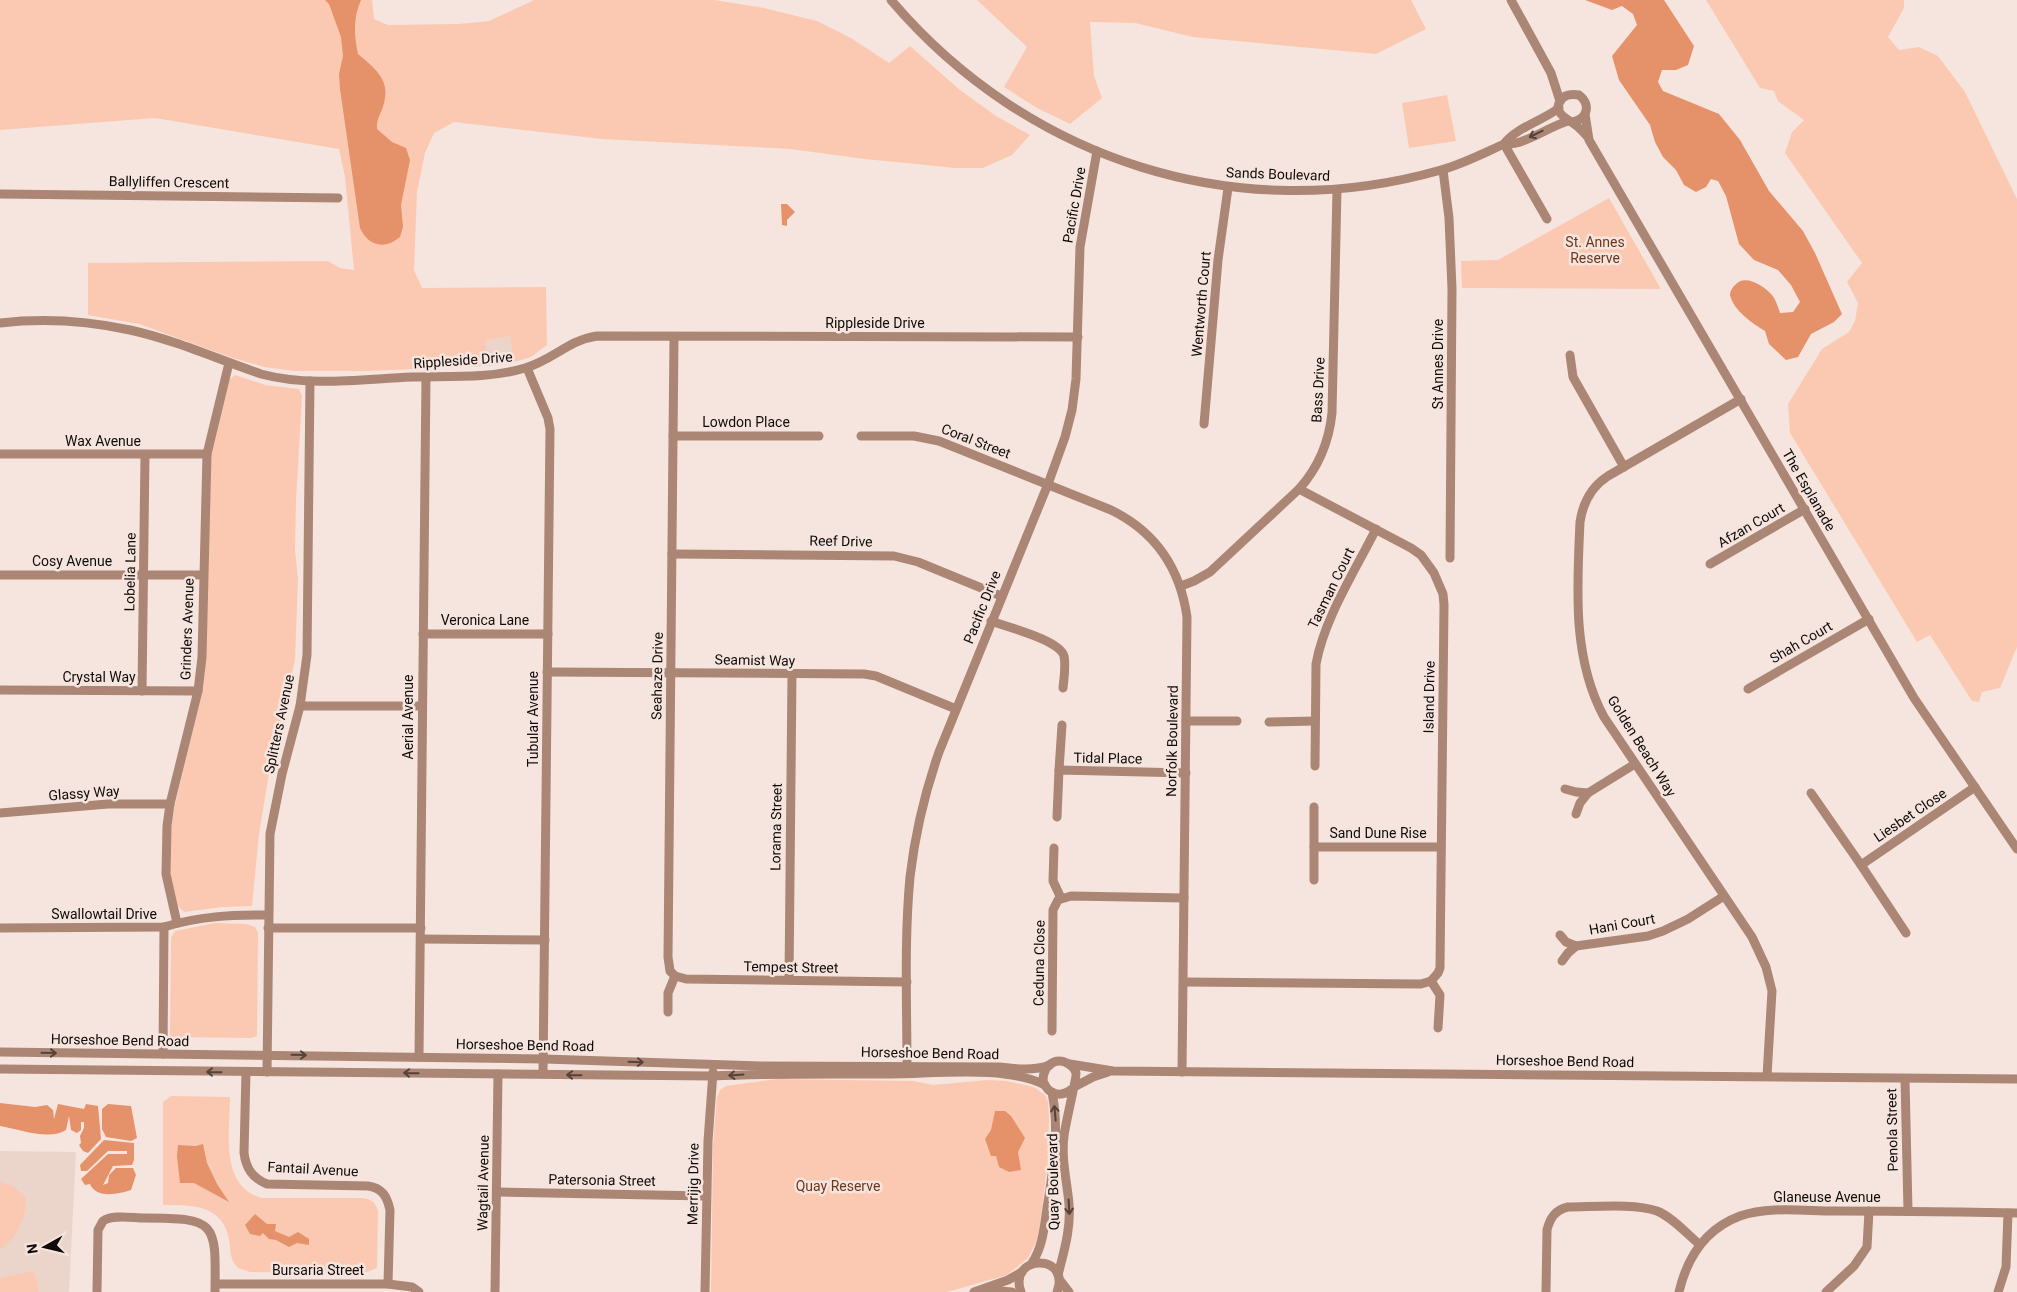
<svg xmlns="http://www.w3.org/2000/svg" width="2017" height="1292" font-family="Roboto,sans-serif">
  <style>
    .built { fill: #ebd5ca }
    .green { fill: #fbc9b2 }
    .water { fill: #e5916a }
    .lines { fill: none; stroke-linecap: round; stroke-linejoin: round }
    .minor { stroke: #ab8675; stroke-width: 9 }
    .oneway { stroke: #564239 }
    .labels { text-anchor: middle; stroke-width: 5; stroke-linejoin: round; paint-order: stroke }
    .street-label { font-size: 14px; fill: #100b08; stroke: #f6e5de }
    .park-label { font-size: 14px; fill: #6c361a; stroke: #f6e5de }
  </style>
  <rect width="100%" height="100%" fill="#f6e5de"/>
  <!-- built -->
  <g class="built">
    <polygon points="510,336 514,362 488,366 485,341"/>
    <polygon points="0,1151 76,1152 69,1292 0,1292"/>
  </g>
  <!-- green -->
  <g class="green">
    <polygon points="0,0 372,0 374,19 388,25 458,24 489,21 534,0 714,0 764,8 817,21 851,38 889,63 910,46 960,90 996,116 1030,135 1012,155 983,168 955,168 865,159 790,149 602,139 454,122 434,133 425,153 417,192 414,270 422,288 546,287 547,345 531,357 514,362 510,336 485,341 488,366 366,371 295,371 264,367 233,358 139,324 88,315 88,263 328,261 340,268 354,270 345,177 339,149 155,118 0,130"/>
    <polygon points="977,0 1411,0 1426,29 1376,54 1193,37 1135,23 1090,22 1094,76 1102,98 1070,124 1037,108 1004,87 1027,47"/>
    <polygon points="1706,0 1904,0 1904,8 1888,37 1899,50 1919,47 1938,56 1965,92 2017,199 2017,647 2000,688 1982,692 1979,702 1972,701 1930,635 1917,642 1790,433 1788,404 1822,349 1849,332 1855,321 1858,303 1847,282 1862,263 1785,153 1792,132 1804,120 1778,101 1774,91 1760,88"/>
    <polygon points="1447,95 1456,141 1409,148 1402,103"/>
    <polygon points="1609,198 1661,289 1462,288 1461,261 1498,260"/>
    <polygon points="235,375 265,385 299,389 302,396 296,501 295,549 298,579 295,660 269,773 259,834 252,906 223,907 184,912 178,906 173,889 168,860 170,835 174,809 202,692 211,454 229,380"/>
    <polygon points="215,923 246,924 255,927 258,933 257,1036 251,1038 170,1037 171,938 175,931"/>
    <polygon points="777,1079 913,1081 933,1085 988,1080 1007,1081 1034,1087 1045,1095 1048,1102 1049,1117 1048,1161 1038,1238 1028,1258 1007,1275 947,1292 711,1292 713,1146 717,1097 720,1090 726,1086"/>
    <path d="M171,1096L230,1097C230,1132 219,1186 262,1198H361C371,1199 375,1201 378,1211L377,1268L362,1274L250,1272L238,1268C229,1259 231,1250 229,1239C222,1204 191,1205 163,1205V1102Z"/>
    <path d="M0,1181L14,1187L26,1198C27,1218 16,1238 0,1250Z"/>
    <polygon points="34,1271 39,1292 0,1292 0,1278"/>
  </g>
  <!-- water -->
  <g class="water">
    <path d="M325,0H361C353,18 354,35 358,54C373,67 391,79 384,103C382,113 376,118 377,129L392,142L406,148L410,160L401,205L403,227L400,237C385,250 368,246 360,228L340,89L339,74L343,56L341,37L329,4Z"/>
    <path d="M1585,0H1664L1694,46L1688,65L1676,70H1662L1658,82L1663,91L1719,114L1740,140L1769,191L1803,231L1815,253L1842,314L1834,322L1811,334L1798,357L1786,360L1769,344L1765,331C1753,324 1733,310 1730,295C1730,291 1733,287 1735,285C1745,273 1764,286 1772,295C1776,300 1778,307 1780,313L1793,312L1800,302L1791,285L1778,270L1754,260L1739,244L1726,196L1718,181L1711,179L1706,187L1696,192L1684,185L1676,170L1663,157L1655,142L1650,125L1619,80L1612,56L1637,25L1633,14L1622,6L1612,10Z"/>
    <polygon points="781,204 787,204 795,212 787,220 787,226 782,225"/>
    <path d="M0,1103L35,1107L47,1105L53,1110L54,1119L58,1104L84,1109L86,1104L98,1106L101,1139L88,1153L83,1151L79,1145L81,1143L80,1136L84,1128V1122H81V1130L77,1133L71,1130L69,1116L66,1130C50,1141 18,1129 0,1126Z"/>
    <polygon points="108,1104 131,1106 137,1138 131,1141 106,1137 102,1129 102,1109"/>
    <polygon points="995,1111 1005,1111 1011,1116 1025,1138 1018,1152 1021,1170 1009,1172 999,1167 996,1156 991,1156 985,1139 991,1130"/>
    <path d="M104,1140L134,1143V1160L132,1165L113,1166L103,1185L108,1183L109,1175L116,1168H133L136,1175L131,1190C119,1194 96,1199 90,1184L85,1185L81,1179L108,1154H127V1151H108L87,1171H81L80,1165Z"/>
    <polygon points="203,1144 207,1163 217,1184 229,1202 194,1183 180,1183 177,1157 178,1145 196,1146"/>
    <polygon points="255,1214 267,1224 276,1224 275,1231 289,1237 298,1232 309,1239 309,1245 297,1243 289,1247 276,1240 269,1239 263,1233 260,1236 250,1234 245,1225"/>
  </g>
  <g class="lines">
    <!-- minor -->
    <g class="minor">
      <path d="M891,0C1028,161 1238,228 1441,170C1463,164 1484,153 1504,144C1517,127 1542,121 1559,108"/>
      <polyline points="1511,0 1551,73 1560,101"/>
      <polyline points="1585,114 1589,140 1914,698 2017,849"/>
      <path d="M1571,122C1587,120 1592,105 1579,95C1572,94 1565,94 1561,100C1552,112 1566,118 1574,124C1579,127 1584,133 1588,137"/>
      <polyline points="1504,144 1547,219"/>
      <path d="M1504,144C1523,146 1548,127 1568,121"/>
      <polyline points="1443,170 1449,218 1452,289 1450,558"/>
      <polyline points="0,194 338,198"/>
      <path d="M0,323C43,318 88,321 130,330C175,340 217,359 261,374C309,387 362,379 412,377C449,376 489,379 525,368C552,361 568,340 597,336L1078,337"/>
      <polyline points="1570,355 1573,377 1624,467"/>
      <polyline points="527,368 548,418 550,429 543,1074"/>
      <path d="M1741,399L1608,476C1591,487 1583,502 1580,522C1577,588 1572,658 1604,717L1752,937L1766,967L1772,991L1767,1076"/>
      <polyline points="1204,424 1218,260 1228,188"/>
      <polyline points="673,436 819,436"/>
      <path d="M861,436H914L939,441L1111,510C1156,532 1180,568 1187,617L1182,1072"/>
      <polyline points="0,454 207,454"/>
      <polyline points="1299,489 1411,548 1421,555 1434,573 1443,594 1444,605 1440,968 1438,973 1431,981 1440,995 1438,1028"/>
      <polyline points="672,554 894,556 918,562 1001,596"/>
      <polyline points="1710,564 1805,509"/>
      <polyline points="0,575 203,575"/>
      <path d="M1181,586L1194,581L1210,572L1299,489C1318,468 1329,442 1332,413L1337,190"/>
      <path d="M991,621C1007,627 1060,640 1064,656C1066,666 1064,678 1063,688"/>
      <polyline points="423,634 548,634"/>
      <polyline points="547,672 864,674 876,676 956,709"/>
      <polyline points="1748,689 1869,619"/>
      <polyline points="0,690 198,691"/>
      <polyline points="142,691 145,455"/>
      <polyline points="300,706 422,706"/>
      <polyline points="1186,721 1237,721"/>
      <polyline points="1269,722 1315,721"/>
      <path d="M1315,766L1316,664C1324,619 1355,571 1376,529"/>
      <polyline points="1059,770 1062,725"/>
      <polyline points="1565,789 1576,792 1588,793 1635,764"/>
      <polyline points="1811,793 1861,865"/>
      <polyline points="0,813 108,804 170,804"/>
      <polyline points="1576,814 1580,803 1588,793"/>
      <polyline points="1057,817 1059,770 1186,773"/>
      <polyline points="1314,847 1314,807"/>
      <polyline points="1054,848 1053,881 1061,898"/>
      <polyline points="1314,880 1314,847 1441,847"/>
      <polyline points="177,923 166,874 167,826 170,804 198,691 202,657 207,454 229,363"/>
      <path d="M0,928L164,927C200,916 230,915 268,915"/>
      <polyline points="268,928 421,928"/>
      <polyline points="1906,933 1861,865 1975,787"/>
      <polyline points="1560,935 1566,942 1576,946 1648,936 1663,931 1688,919 1724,896"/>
      <polyline points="421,939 545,940"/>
      <polyline points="1562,961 1568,953 1576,946"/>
      <polyline points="675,976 686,979 907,982"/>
      <polyline points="789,980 792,674"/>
      <polyline points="1184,982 1421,984 1431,981"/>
      <polyline points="668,1012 668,993 675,976 670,971 668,957 674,337"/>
      <polyline points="1052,1031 1053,910 1058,900 1071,896 1184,898"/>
      <path d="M0,1052L544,1059L761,1066L999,1067C1016,1069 1034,1071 1050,1065"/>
      <polyline points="163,1054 164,927"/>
      <polyline points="419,1057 426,377"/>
      <polyline points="1070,1064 1113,1071 2017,1079"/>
      <path d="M0,1069L712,1076C772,1073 831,1074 891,1074C934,1074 1007,1065 1045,1085"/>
      <path d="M907,1070C907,1006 904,941 910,877C915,834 925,792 939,752L1048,484L1065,437L1072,410L1076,379L1080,247L1097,151"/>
      <path d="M246,1072L244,1153C246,1168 252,1178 267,1184L368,1186C382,1188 387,1196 390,1210L388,1284"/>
      <polyline points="267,1072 270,834 282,774 300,706 307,655 310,381"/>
      <polyline points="1905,1079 1908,1211"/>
      <polyline points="1074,1087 1093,1077 1108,1072"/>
      <polyline points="497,1192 706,1196"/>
      <path d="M1032,1263C1043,1246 1044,1228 1047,1208C1053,1170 1060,1131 1052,1092"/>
      <path d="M1058,1275C1064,1251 1071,1229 1069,1204C1067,1181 1061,1159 1064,1136C1065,1125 1077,1077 1076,1073C1073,1064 1062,1059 1054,1062C1046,1065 1043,1073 1043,1081C1048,1095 1061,1098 1072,1089"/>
      <polyline points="1059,1279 1069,1292"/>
      <polyline points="216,1284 388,1284 412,1287 419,1292"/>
      <polyline points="987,1290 1012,1292"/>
      <path d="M97,1292L98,1230L103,1221C112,1214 133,1218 144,1218C217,1218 216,1222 215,1292"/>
      <polyline points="495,1292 498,1074"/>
      <polyline points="705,1292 708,1141 713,1072"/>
      <polyline points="974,1292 1008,1280 1022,1272"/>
      <path d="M1021,1292C1007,1254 1072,1253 1057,1292"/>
      <path d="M1546,1292L1547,1230C1550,1218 1555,1210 1568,1207C1592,1207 1635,1203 1657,1211C1672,1217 1686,1233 1699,1244"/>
      <path d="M1679,1292C1687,1258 1705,1229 1740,1216C1769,1206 1804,1211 1835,1211C1895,1211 1956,1212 2017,1213"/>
      <polyline points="1826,1292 1854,1266 1867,1247 1869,1211"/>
      <polyline points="1998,1292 2006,1267 2008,1213"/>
    </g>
  </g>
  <!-- one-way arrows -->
  <defs><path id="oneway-shaft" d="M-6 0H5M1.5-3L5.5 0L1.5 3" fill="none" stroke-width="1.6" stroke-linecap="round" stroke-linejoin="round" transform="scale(1.25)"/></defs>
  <g class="oneway">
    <use href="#oneway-shaft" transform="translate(1536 134) rotate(154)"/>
    <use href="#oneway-shaft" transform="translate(49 1053) rotate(1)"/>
    <use href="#oneway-shaft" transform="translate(299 1055) rotate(1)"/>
    <use href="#oneway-shaft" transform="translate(636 1062) rotate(2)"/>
    <use href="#oneway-shaft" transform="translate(214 1072) rotate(-179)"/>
    <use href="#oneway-shaft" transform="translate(411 1073) rotate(-179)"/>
    <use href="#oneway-shaft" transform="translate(574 1075) rotate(-179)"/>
    <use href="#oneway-shaft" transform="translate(736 1075) rotate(176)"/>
    <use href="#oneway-shaft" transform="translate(1055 1113) rotate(-95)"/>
    <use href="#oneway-shaft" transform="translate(1069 1207) rotate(87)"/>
  </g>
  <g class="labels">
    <!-- street labels -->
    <g class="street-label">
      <text transform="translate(1278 174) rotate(2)" y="5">Sands Boulevard</text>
      <text transform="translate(169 182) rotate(1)" y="5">Ballyliffen Crescent</text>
      <text transform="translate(1074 205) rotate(-80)" y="5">Pacific Drive</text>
      <text transform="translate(1201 304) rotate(-85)" y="5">Wentworth Court</text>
      <text x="875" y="328">Rippleside Drive</text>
      <text transform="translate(463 360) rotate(-4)" y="5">Rippleside Drive</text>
      <text transform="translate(1438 364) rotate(-90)" y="5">St Annes Drive</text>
      <text transform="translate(1318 390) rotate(-87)" y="5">Bass Drive</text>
      <text x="746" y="427">Lowdon Place</text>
      <text x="103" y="446">Wax Avenue</text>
      <text transform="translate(976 441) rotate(21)" y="5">Coral Street</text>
      <text transform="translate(1809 490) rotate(60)" y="5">The Esplanade</text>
      <text transform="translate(1751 525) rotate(-30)" y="5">Afzan Court</text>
      <text transform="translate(841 541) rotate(1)" y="5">Reef Drive</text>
      <text x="72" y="566">Cosy Avenue</text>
      <text transform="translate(130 572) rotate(-89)" y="5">Lobelia Lane</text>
      <text transform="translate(1331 588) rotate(-64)" y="5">Tasman Court</text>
      <text transform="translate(982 607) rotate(-68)" y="5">Pacific Drive</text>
      <text x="485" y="625">Veronica Lane</text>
      <text transform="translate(187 629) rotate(-88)" y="5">Grinders Avenue</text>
      <text transform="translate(1801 642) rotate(-30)" y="5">Shah Court</text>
      <text transform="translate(755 660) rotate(1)" y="5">Seamist Way</text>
      <text transform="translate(657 676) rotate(-89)" y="5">Seahaze Drive</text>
      <text x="99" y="682">Crystal Way</text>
      <text transform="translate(1429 697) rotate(-89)" y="5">Island Drive</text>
      <text transform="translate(408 717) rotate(-90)" y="5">Aerial Avenue</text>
      <text transform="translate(533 719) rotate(-90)" y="5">Tubular Avenue</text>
      <text transform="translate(279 724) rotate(-78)" y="5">Splitters Avenue</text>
      <text transform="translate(1172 741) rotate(-89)" y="5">Norfolk Boulevard</text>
      <text transform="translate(1642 746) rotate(58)" y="5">Golden Beach Way</text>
      <text transform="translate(1108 758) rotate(1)" y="5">Tidal Place</text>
      <text transform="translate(84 793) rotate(-4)" y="5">Glassy Way</text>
      <text transform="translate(1910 815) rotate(-34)" y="5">Liesbet Close</text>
      <text transform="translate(776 827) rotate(-89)" y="5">Lorama Street</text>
      <text x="1378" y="838">Sand Dune Rise</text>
      <text x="104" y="919">Swallowtail Drive</text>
      <text transform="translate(1622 924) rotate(-10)" y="5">Hani Court</text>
      <text transform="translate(1039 963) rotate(-89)" y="5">Ceduna Close</text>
      <text transform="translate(791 967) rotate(1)" y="5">Tempest Street</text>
      <text transform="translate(120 1040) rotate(1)" y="5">Horseshoe Bend Road</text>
      <text transform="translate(525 1045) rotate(1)" y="5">Horseshoe Bend Road</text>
      <text transform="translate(930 1053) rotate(1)" y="5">Horseshoe Bend Road</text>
      <text transform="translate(1565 1061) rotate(1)" y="5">Horseshoe Bend Road</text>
      <text transform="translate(1892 1130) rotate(-91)" y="5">Penola Street</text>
      <text transform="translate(313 1169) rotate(3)" y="5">Fantail Avenue</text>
      <text transform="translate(602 1180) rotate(1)" y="5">Patersonia Street</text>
      <text transform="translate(1053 1182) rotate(-91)" y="5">Quay Boulevard</text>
      <text transform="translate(483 1183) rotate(-89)" y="5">Wagtail Avenue</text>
      <text transform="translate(693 1184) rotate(-89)" y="5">Merrijig Drive</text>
      <text x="1827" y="1202">Glaneuse Avenue</text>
      <text x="318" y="1275">Bursaria Street</text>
    </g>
    <!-- park labels -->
    <g class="park-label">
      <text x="1595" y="247">St. Annes<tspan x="1595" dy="16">Reserve</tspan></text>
      <text x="838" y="1191">Quay Reserve</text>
    </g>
  </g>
  <!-- north arrow -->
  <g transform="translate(45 1247) rotate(262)" stroke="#f6e5de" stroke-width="4" paint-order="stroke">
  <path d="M0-4L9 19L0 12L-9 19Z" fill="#100b08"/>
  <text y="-8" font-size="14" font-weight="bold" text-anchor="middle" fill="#100b08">N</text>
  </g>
</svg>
